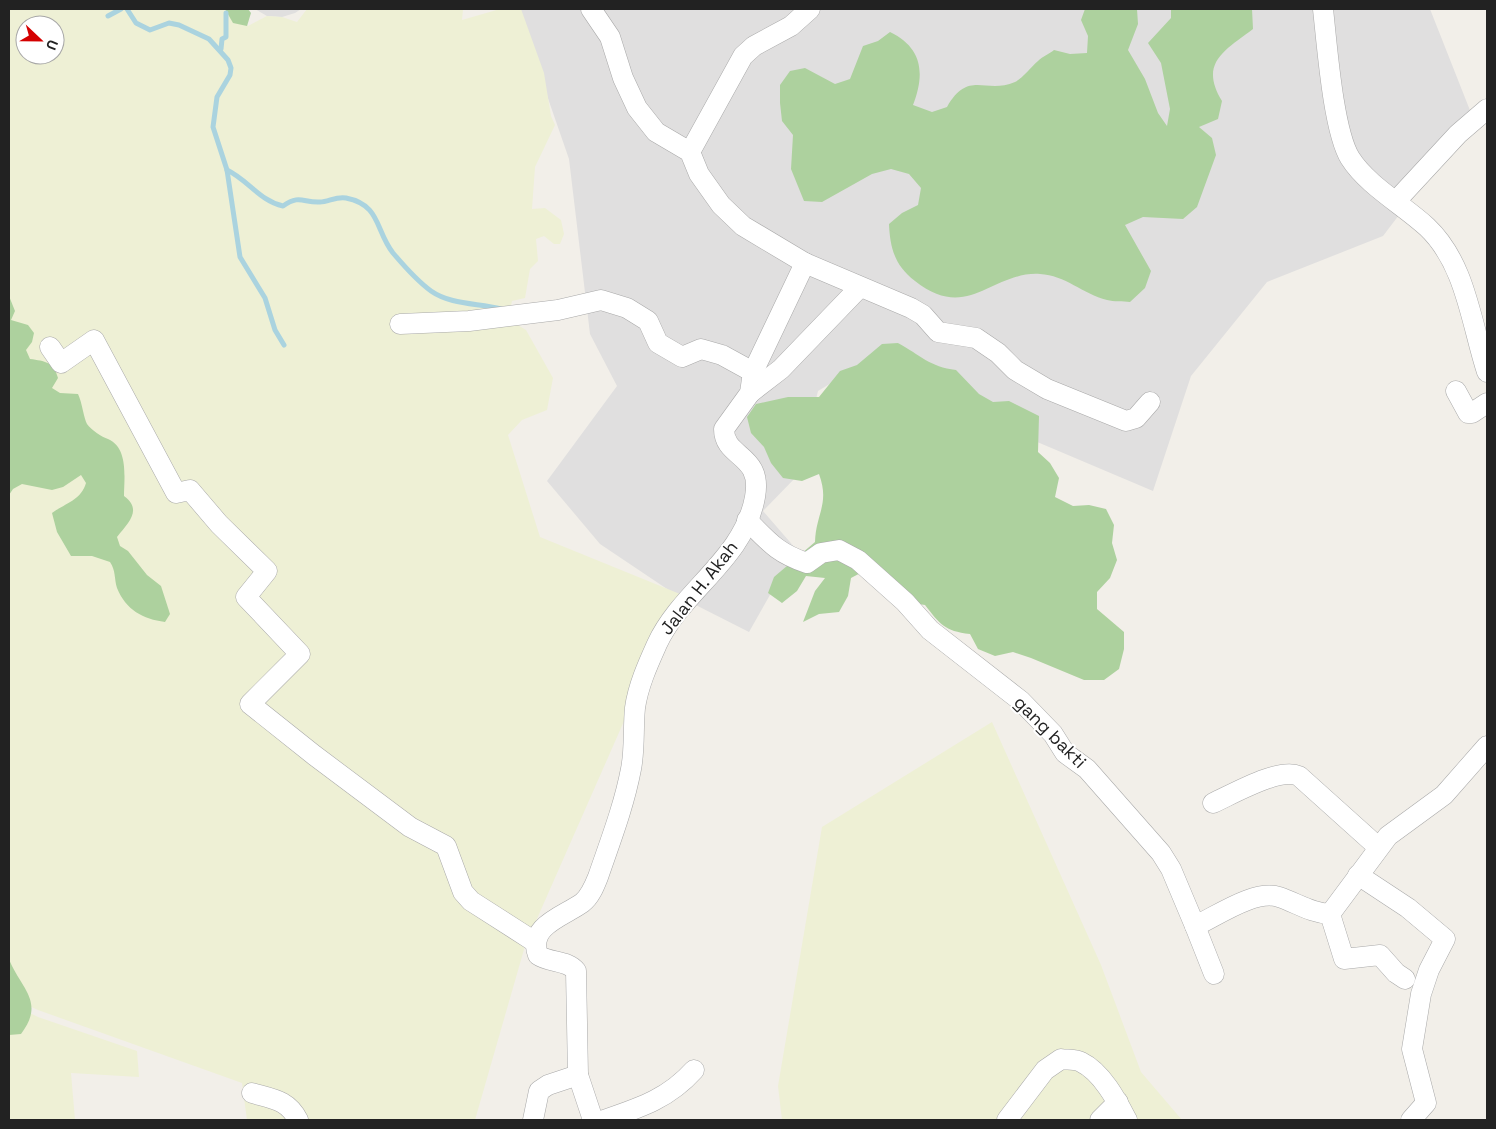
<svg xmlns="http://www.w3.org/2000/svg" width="1496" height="1129" font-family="'Space Grotesk',sans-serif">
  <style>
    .residential { fill: #e0dfdf }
    .farmland { fill: #eef0d5; fill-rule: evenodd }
    .forest { fill: #add19e }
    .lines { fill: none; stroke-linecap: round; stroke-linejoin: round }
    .stream { stroke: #aad3df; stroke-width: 5 }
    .minor-casing { stroke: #a9a9a9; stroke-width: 21 }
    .minor { stroke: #fff; stroke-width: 20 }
    .labels { text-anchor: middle; stroke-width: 4; stroke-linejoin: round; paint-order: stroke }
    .street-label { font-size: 18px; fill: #222; stroke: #fff }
  </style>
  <rect width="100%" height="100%" fill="#f2efe9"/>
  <!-- residential -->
  <g class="residential">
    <polygon points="255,9 301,9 295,13 282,17 267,16"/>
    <polygon points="517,9 1430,9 1473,118 1383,236 1267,282 1191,376 1153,491 997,425 898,343 818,391 797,476 763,511 796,549 749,632 676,595 600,544 547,481 617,386 590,334 569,159"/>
  </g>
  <!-- farmland -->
  <g class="farmland">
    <path d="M9,9H233L248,26L267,16L282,17L297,22L307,9H463L462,20L500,9H521L544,73L551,116L555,125L535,167L532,209L545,208L561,220L564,234L560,244H554L544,236L536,239L538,261L530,269L525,298L512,301L508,319L526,330L553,378L547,410L522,420L508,435L540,537L680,594L525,946L475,1120H247L242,1083L38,1010L9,997ZM25,25H55V55H25Z"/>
    <polygon points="992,722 1101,965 1141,1072 1182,1120 782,1120 778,1086 822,827"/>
    <polygon points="9,1003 38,1017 137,1051 139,1077 71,1073 75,1120 9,1120"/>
  </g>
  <!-- forest -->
  <g class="forest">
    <polygon points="225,9 248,9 251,13 247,26 233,23"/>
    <path d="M1085,9H1137L1138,24L1128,50L1145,79L1158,113L1167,126L1170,109L1161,63L1148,43L1171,18V9H1252L1253,29C1224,51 1199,63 1222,101L1218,119L1199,127L1212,138L1216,155L1197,207L1183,219L1143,217L1125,225L1151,271L1145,288L1130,302C1123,301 1114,302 1107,300C1083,294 1065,275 1040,274C992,271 968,323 915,281C895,266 890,248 889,224L902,213L918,205L921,188L909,174L891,169L872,174L822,202L804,201L791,169L793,135L782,121L780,103V85L790,71L805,68L835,84L850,79L863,46L878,41L890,32C923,48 925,74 913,105L932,112L947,107C969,69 985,95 1015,82C1023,78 1031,67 1038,61C1043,56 1049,54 1054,50L1070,54L1087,53L1088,36L1081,20Z"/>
    <path d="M9,296L15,311L11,320L28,325L34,333L32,342L26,350L30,359C45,361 54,362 58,378L52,388L60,393L78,394C82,402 84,419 87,424C91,430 102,437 108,439C129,448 124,479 124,496C143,510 128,523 117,537L120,546L128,551L147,575L161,586L170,614L165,622C143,619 126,610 117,588C114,578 116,571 110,562L92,556H71L57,532L52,513C66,503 81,500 86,483L81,475L63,487L52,490L22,484L13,489L9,495Z"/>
    <path d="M898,343C920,355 930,367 956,370L979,394L993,402L1009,401L1039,416L1038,452L1050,463L1059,478L1055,497L1073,506L1089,505L1106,509L1114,525L1112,543L1117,560L1110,578L1097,592V609L1124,632V649L1119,669L1104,680H1084L1031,658L1013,652L995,656L978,649L970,634C944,631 940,624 925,605L887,599L879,583L868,569L851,578L848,596L839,612L819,614L803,622L815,591L825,578L806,576L797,591L782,603L768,593L774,577L815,542C816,513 830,504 819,474L802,481L783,478L771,463L764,447L751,433L747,417L756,404L788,397H819L840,371L857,365L882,344Z"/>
    <path d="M9,959C20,988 46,1001 21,1034L9,1035Z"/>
  </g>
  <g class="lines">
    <!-- stream -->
    <g class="stream">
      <polyline points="127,9 136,23 150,30 169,23 179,25 209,39 228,60 231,68 230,75 217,97 213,127 227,170 240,257 265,298 275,330 284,345"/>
      <polyline points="108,16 121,9"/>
      <polyline points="221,49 222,39 226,37 226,13"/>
      <path d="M227,170C248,180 260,201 283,206C300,194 303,203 320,202C328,202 337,196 346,198C381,205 375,230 393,253C404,266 417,281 431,291C451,305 478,303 501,309"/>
    </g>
    <defs>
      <g id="minor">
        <polyline points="591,9 610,37 623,78 637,108 656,132 690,152 699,174 721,205 743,226 805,263 911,308 923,315 938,332 976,338 998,353 1015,370 1047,389 1126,421 1136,418 1150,402"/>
        <path d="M1323,9C1327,44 1333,130 1350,158C1367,185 1403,205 1427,227C1466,264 1471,323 1487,372"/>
        <polyline points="690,152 743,56 754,46 791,26 810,9"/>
        <polyline points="1396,201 1458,134 1487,109"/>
        <polyline points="400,324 469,321 558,310 601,300 627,308 648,321 658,343 682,357 701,349 722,355 753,372"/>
        <polyline points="50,347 61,363 94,340 176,493 190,490 219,524 267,571 246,597 300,654 250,704 314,755 410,827 446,846 463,892 471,901 535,942"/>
        <polyline points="1456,391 1468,413 1472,413 1487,403"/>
        <polyline points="750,393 781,369 860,287"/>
        <path d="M747,520C769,542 777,553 807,563L821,553L839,550L858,560L905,602L930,630L1021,701L1053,734L1065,753L1087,769L1161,853L1171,869L1195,926C1217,916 1255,889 1279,897C1297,903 1311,913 1330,914"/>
        <path d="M1213,803C1233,794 1279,767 1299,776L1378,847"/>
        <polyline points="1358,875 1408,908 1445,939 1429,970 1421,994 1412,1049 1426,1103 1411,1120"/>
        <polyline points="1195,926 1214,974"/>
        <polyline points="1405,979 1396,973 1380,955 1344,959 1330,914 1388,836 1444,795 1487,746"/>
        <path d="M252,1093C273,1099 288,1100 298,1120"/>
        <polyline points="533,1120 539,1091 548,1085 578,1075"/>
        <path d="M593,1120L578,1075L576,971C568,960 549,963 538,955C527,926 564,916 582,903C590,897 594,887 598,877C610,842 624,806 631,769C635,749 633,728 635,708C638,686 648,664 657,644C682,590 744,559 755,497C763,453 724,459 724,429L750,393L753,372L805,263"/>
        <path d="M604,1120C639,1108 668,1099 694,1070"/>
        <path d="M1007,1120L1045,1070L1061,1059C1067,1060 1076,1059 1081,1062C1102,1072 1117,1101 1127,1120"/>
        <polyline points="1100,1120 1118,1102"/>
      </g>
    </defs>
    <!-- minor casing -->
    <use href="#minor" class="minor-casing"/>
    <!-- minor -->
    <use href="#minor" class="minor"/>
  </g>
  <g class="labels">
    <!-- street labels -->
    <g class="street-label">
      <text transform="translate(699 588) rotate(-52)" y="6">Jalan H. Akah</text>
      <text transform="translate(1050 732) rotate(45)" y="6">gang bakti</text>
    </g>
  </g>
  <!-- border -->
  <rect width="1496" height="1129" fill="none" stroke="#222222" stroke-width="20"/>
  <!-- north arrow -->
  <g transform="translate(40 40) rotate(112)"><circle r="24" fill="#ffffff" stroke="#a7a7a7"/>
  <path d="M0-4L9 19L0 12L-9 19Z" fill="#d40000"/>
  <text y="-8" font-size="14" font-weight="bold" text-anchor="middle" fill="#222222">U</text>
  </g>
</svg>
